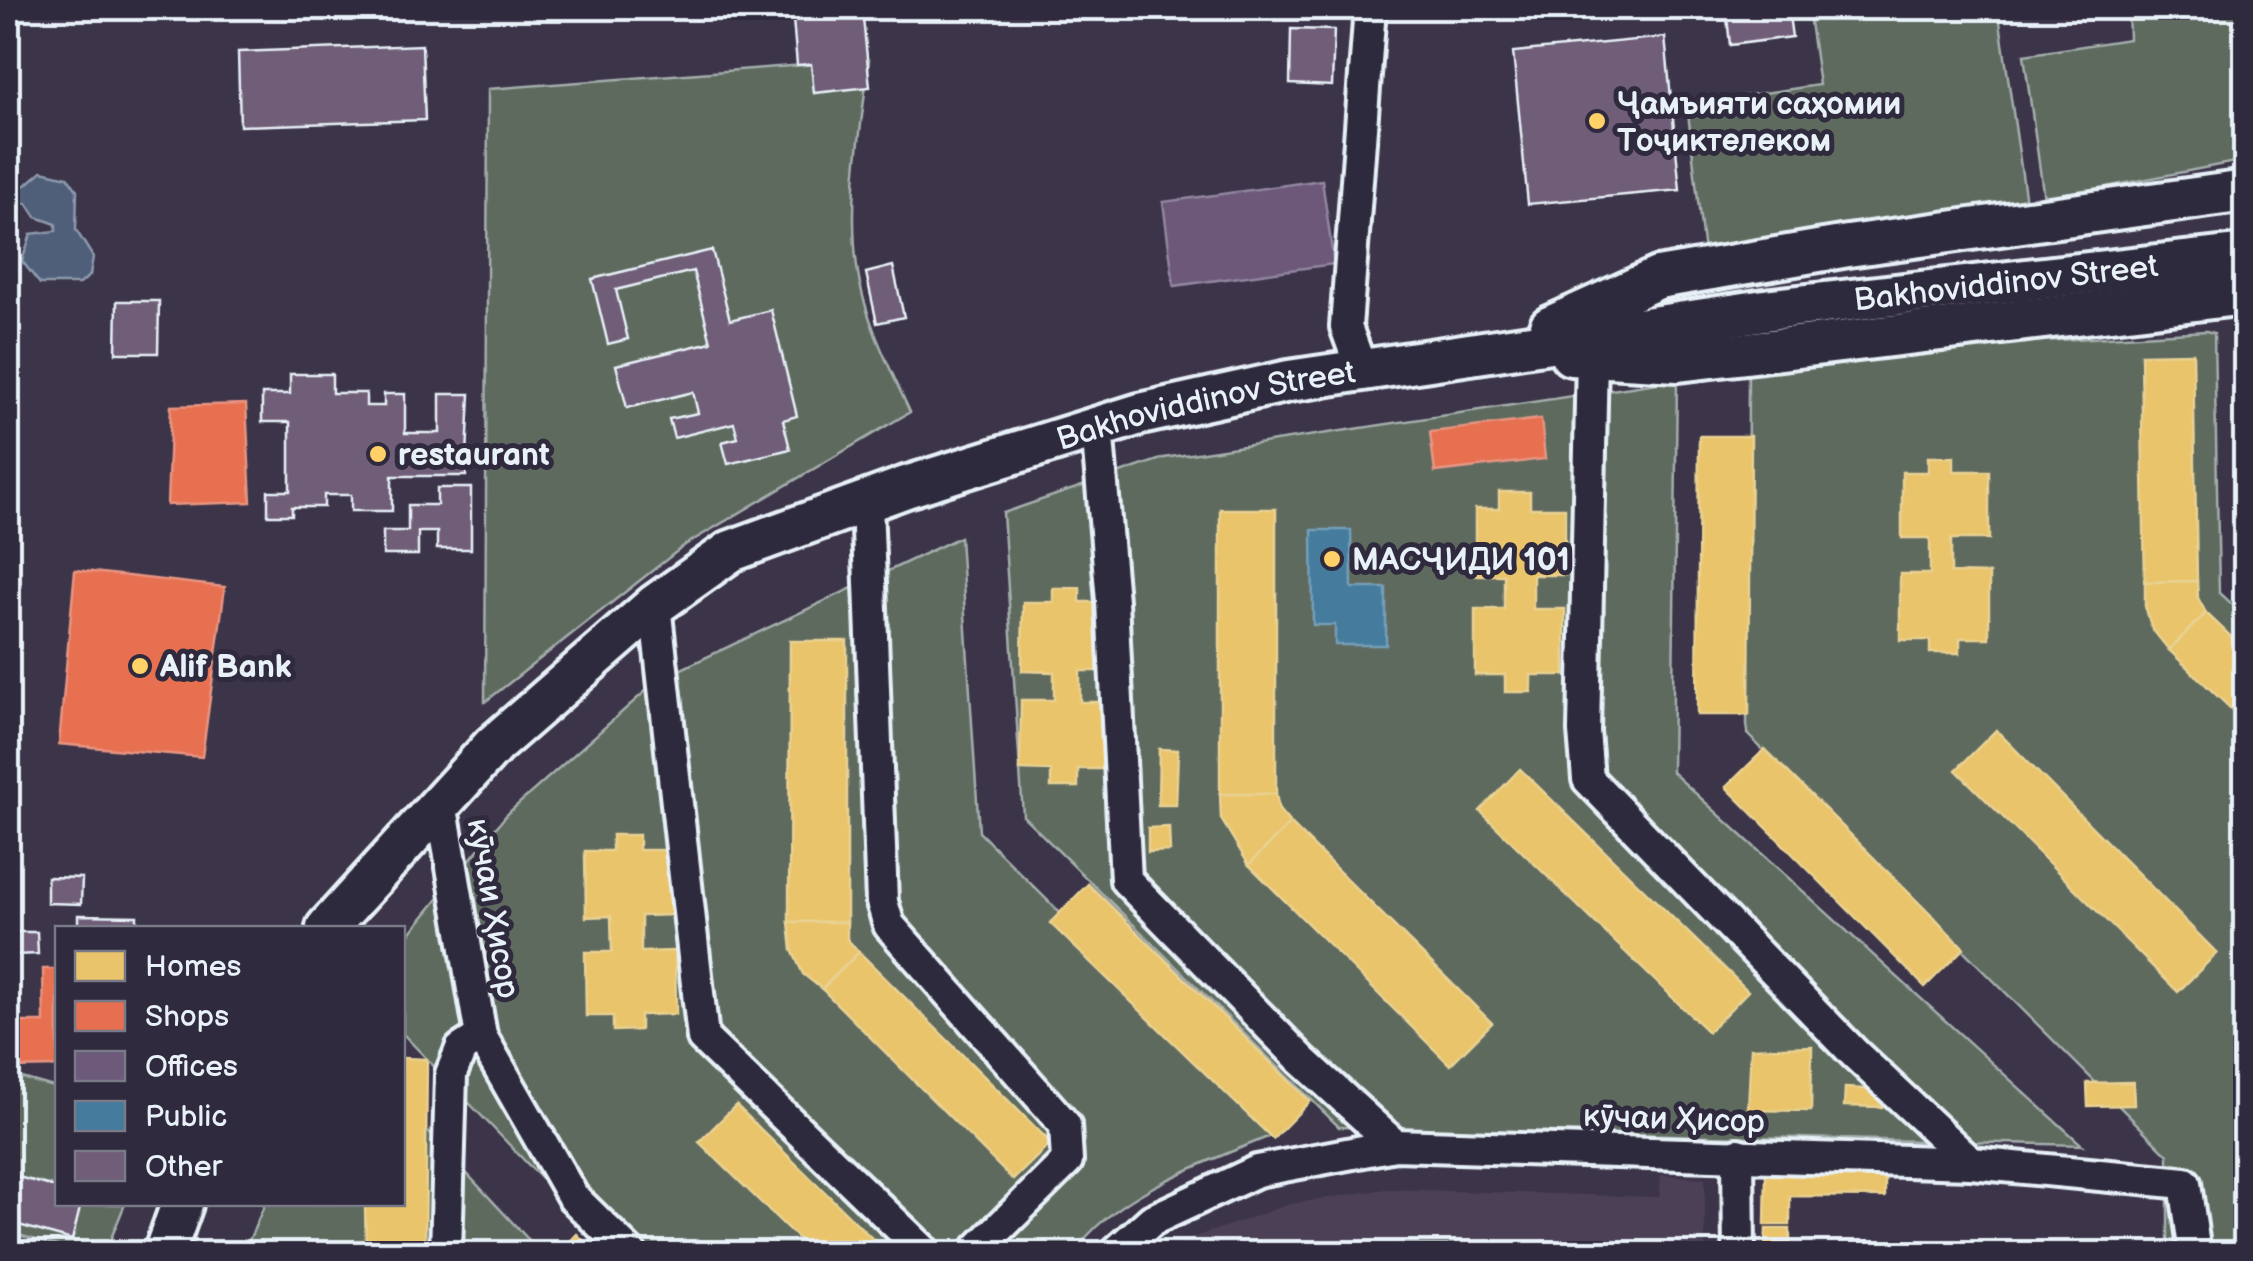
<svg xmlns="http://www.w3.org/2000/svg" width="2253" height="1261" font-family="'Balsamiq Sans',sans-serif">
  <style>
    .built { fill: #4c4057 }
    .green { fill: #5f6a5f; stroke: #a4aeac; stroke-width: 2.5 }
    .water { fill: #505f7a; stroke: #8d99ac; stroke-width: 2.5 }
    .homes { fill: #e9c46a; stroke: #e9d295; stroke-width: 2.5 }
    .shops { fill: #e76f51; stroke: #e79683; stroke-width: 2.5 }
    .offices { fill: #6d597a; stroke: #9287a0; stroke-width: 2.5 }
    .public { fill: #457b9d; stroke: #769eb8; stroke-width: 2.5 }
    .building { fill: #705d77; stroke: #e8f1f8; stroke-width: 2.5 }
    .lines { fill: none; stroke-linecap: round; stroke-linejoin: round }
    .street-casing { stroke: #e8f1f8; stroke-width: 38 }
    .secondary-casing { stroke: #e8f1f8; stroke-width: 48 }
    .street { stroke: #2f2a3d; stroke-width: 30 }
    .secondary { stroke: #2f2a3d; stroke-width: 40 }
    .poi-dot { fill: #ffd166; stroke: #2f2a3d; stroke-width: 4 }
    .labels { text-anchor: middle; stroke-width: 10; stroke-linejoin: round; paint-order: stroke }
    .poi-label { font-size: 32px; font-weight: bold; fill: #e8f1f8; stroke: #2f2a3d; text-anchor: start }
    .street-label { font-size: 32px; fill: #e8f1f8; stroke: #2f2a3d }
  </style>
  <rect width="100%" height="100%" fill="#3c3449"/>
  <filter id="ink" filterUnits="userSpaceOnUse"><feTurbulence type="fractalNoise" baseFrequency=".01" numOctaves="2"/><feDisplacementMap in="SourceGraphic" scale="20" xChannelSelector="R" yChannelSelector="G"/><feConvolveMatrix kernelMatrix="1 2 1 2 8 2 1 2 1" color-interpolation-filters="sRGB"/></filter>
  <g filter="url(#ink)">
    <!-- built -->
    <polygon class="built" points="1661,1175 1705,1178 1705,1253 1167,1254 1183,1241 1290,1204 1385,1189 1659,1197"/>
    <!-- green -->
    <g class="green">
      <polygon points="1808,8 1998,8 2027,209 1705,262 1687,104 1819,85"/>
      <polygon points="2128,8 2245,8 2245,160 2044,199 2024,55 2129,39"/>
      <path d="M869,60C861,129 848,198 857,267C864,318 889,366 910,412L685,545L485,702L488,89Z"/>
      <polygon points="2206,331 2214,333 2219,593 2246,618 2245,1253 2168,1253 2168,1155 1747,734 1748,359"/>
      <polygon points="1677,380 1672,772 2082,1145 1339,1127 1023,816 1003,513 1164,458"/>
      <path d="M960,537L979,832L1280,1132C1213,1160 1115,1191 1074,1253H613L403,1034V942L507,814L658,680Z"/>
      <polygon points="8,1074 57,1088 58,1204 125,1204 105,1253 82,1253 8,1232"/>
      <polygon points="403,1105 541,1253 243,1254 265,1204 402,1204"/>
      <polygon points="1282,1243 1657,1247 1657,1253 1252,1253"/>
    </g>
    <!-- water -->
    <polygon class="water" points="42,171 68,177 77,190 76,230 93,257 90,275 80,284 40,284 22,261 31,234 56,231 56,224 36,217 27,203 8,206 8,187 26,185"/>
    <!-- homes -->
    <g class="homes">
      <polygon points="2193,353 2197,581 2145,582 2141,354"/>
      <polygon points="1699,436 1751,436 1749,715 1697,715"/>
      <polygon points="1928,457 1954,457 1954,471 1989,471 1989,539 1951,539 1951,573 1989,574 1989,638 1960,638 1960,653 1930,653 1930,640 1900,640 1900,574 1930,574 1930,538 1902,538 1902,472 1928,472"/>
      <polygon points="1499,492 1530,492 1530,508 1565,508 1565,575 1533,575 1533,609 1565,609 1565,675 1531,675 1531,692 1505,692 1505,675 1475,675 1475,609 1504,609 1504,575 1475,575 1475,509 1499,509"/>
      <rect x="1220" y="509" width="56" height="285"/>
      <polygon points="2197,581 2198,598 2206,613 2169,650 2152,629 2145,606 2145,582"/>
      <polygon points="1053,588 1080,588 1080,602 1110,602 1110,671 1080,671 1080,702 1110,702 1109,769 1078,769 1078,787 1051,787 1051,771 1020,770 1021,700 1054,700 1054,672 1022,671 1023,602 1053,602"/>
      <polygon points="2206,613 2246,651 2246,723 2169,650"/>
      <polygon points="790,641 847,641 847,922 789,922"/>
      <polygon points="1996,730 2217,953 2178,992 1956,770"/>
      <polygon points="1159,749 1178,750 1176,805 1158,805"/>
      <polygon points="1765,749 1964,948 1925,987 1726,787"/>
      <polygon points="1520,769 1748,991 1708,1032 1480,811"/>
      <polygon points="1220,794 1276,794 1279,810 1290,823 1249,865 1221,819"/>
      <polygon points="1290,823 1492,1023 1450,1065 1249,865"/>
      <polygon points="1169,827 1170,851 1148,852 1148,828"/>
      <polygon points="612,835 639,835 639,850 674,850 675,915 641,916 641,952 675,951 676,1014 640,1015 640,1030 613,1031 613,1016 586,1016 585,952 612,952 611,916 586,917 585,851 612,851"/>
      <polygon points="1088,884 1310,1101 1273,1139 1050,923"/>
      <polygon points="789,922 847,922 847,939 859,952 822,989 803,974 792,950"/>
      <polygon points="859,952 1051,1143 1013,1180 822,989"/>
      <polygon points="1812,1046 1811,1111 1748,1110 1751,1048"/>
      <polygon points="402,1058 427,1059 425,1254 366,1254 365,1204 402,1204"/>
      <polygon points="2133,1082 2134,1105 2088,1106 2087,1083"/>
      <polygon points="1845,1088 1882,1090 1882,1107 1844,1106"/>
      <polygon points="736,1105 888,1254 814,1254 699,1142"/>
      <polygon points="1766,1173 1885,1176 1885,1197 1790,1196 1790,1225 1765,1225"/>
      <polygon points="1766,1229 1790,1229 1790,1254 1765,1254"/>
      <polygon points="577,1234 596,1254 558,1254"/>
    </g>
    <!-- shops -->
    <g class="shops">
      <polygon points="246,404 251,502 167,505 171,406"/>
      <polygon points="1541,419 1545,459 1435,472 1430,432"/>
      <polygon points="75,570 225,587 202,757 59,744"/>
      <polygon points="43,969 58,969 58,1067 11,1068 11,1022 44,1022"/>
    </g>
    <!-- offices -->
    <polygon class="offices" points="1322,180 1334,264 1174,286 1163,202"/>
    <!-- public -->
    <polygon class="public" points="1312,530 1351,530 1352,588 1386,588 1386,645 1335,645 1335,625 1313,625"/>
    <!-- building -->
    <g class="building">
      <polygon points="792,8 862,8 870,87 814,93 811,64 797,65"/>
      <polygon points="1726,8 1788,8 1792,37 1730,45"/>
      <polygon points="1291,29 1334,30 1332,86 1290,84"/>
      <polygon points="1665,37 1680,190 1528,204 1513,52"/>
      <polygon points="422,45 425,120 240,126 238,52"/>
      <polygon points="712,250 730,320 771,310 797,416 783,420 790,449 728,464 722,442 738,438 734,423 674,438 669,419 698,413 693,392 627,408 616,365 711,342 693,271 616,290 628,339 608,344 592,279"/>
      <polygon points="893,266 904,317 877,323 866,273"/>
      <polygon points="117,301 159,301 158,353 116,353"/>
      <polygon points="290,374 332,374 332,393 366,393 366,406 384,406 384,394 405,394 405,433 440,433 440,394 470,394 466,476 392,476 392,511 351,511 351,495 324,495 324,507 292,507 292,515 268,515 268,491 290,491 290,422 262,422 262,394 290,394"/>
      <polygon points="437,488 471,488 471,549 437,549 437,532 418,532 418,555 383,555 383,531 408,531 408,505 437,505"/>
      <polygon points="47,877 82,878 81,904 47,903"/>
      <polygon points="78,915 137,916 137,928 78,928"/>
      <polygon points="13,932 37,932 38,954 14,955"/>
      <polygon points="8,1174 58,1188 58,1204 81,1204 72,1240 8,1222"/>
    </g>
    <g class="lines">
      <defs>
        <g id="street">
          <polyline points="1592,356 1584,731 1588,779 1855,1054 1971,1163"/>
          <polyline points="1362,371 1346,327 1370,8"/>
          <polyline points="1097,427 1112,601 1126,880 1302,1060 1395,1145"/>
          <polyline points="867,503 882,902 889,925 1065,1125 1067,1161 973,1254"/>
          <polyline points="655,605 703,1038 927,1254"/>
          <polyline points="441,803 481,1036 461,1049 451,1074 446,1254"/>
          <polyline points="481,1036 573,1197 631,1254"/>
          <polyline points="1738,1154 1739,1254"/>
          <polyline points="1114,1254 1152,1220 1257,1171 1395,1145 1971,1163 2185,1183 2195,1254"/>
        </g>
        <g id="secondary">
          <polyline points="1550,327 1658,278 1848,246 2246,191"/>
          <polyline points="1571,355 1678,361 2246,294"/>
          <path id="s1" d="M327,928L494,745L655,605L731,551L906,487L1140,414L1289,381L1772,309L2246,255"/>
          <polyline points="164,1254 182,1204"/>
        </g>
      </defs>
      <!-- street casing -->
      <use href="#street" class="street-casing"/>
      <!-- secondary casing -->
      <use href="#secondary" class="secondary-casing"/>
      <!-- street -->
      <use href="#street" class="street"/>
      <!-- secondary -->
      <use href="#secondary" class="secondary"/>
    </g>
  </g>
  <!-- markers -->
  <g class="poi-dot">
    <circle cx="1597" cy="121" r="10"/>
    <circle cx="378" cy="454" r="10"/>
    <circle cx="1332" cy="559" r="10"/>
    <circle cx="140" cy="666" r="10"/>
  </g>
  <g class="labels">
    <!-- poi labels -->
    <g class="poi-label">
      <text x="1617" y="114">Ҷамъияти саҳомии<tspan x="1617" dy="37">Тоҷиктелеком</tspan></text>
      <text x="398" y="465">restaurant</text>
      <text x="1352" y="570">МАСҶИДИ 101</text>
      <text x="160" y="677">Alif Bank</text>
    </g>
    <!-- street labels -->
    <g class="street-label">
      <text dy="11" stroke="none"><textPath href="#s1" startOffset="1862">Bakhoviddinov Street</textPath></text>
      <text dy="11" stroke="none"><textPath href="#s1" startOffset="1052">Bakhoviddinov Street</textPath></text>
      <text transform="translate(494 908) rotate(80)" y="11">кӯчаи Ҳисор</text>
      <text transform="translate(1674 1118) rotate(2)" y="11">кӯчаи Ҳисор</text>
    </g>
  </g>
  <!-- margin -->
  <rect width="2253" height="1261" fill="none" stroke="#2f2a3d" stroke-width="40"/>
  <rect x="20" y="20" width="2213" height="1221" fill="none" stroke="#e8f1f8" stroke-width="4" filter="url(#ink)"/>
  <!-- legend -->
  <rect x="55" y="926" width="350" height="280" fill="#2f2a3d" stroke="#797a88" stroke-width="2.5"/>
  <rect x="75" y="951" width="50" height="30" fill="#e9c46a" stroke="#797a88" stroke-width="2.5"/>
  <text x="145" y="976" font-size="30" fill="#e8f1f8">Homes</text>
  <rect x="75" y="1001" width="50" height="30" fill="#e76f51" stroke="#797a88" stroke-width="2.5"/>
  <text x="145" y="1026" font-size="30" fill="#e8f1f8">Shops</text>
  <rect x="75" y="1051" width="50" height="30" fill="#6d597a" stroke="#797a88" stroke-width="2.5"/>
  <text x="145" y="1076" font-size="30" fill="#e8f1f8">Offices</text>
  <rect x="75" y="1101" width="50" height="30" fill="#457b9d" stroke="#797a88" stroke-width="2.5"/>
  <text x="145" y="1126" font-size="30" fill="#e8f1f8">Public</text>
  <rect x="75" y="1151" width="50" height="30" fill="#705d77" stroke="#797a88" stroke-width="2.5"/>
  <text x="145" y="1176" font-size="30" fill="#e8f1f8">Other</text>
</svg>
